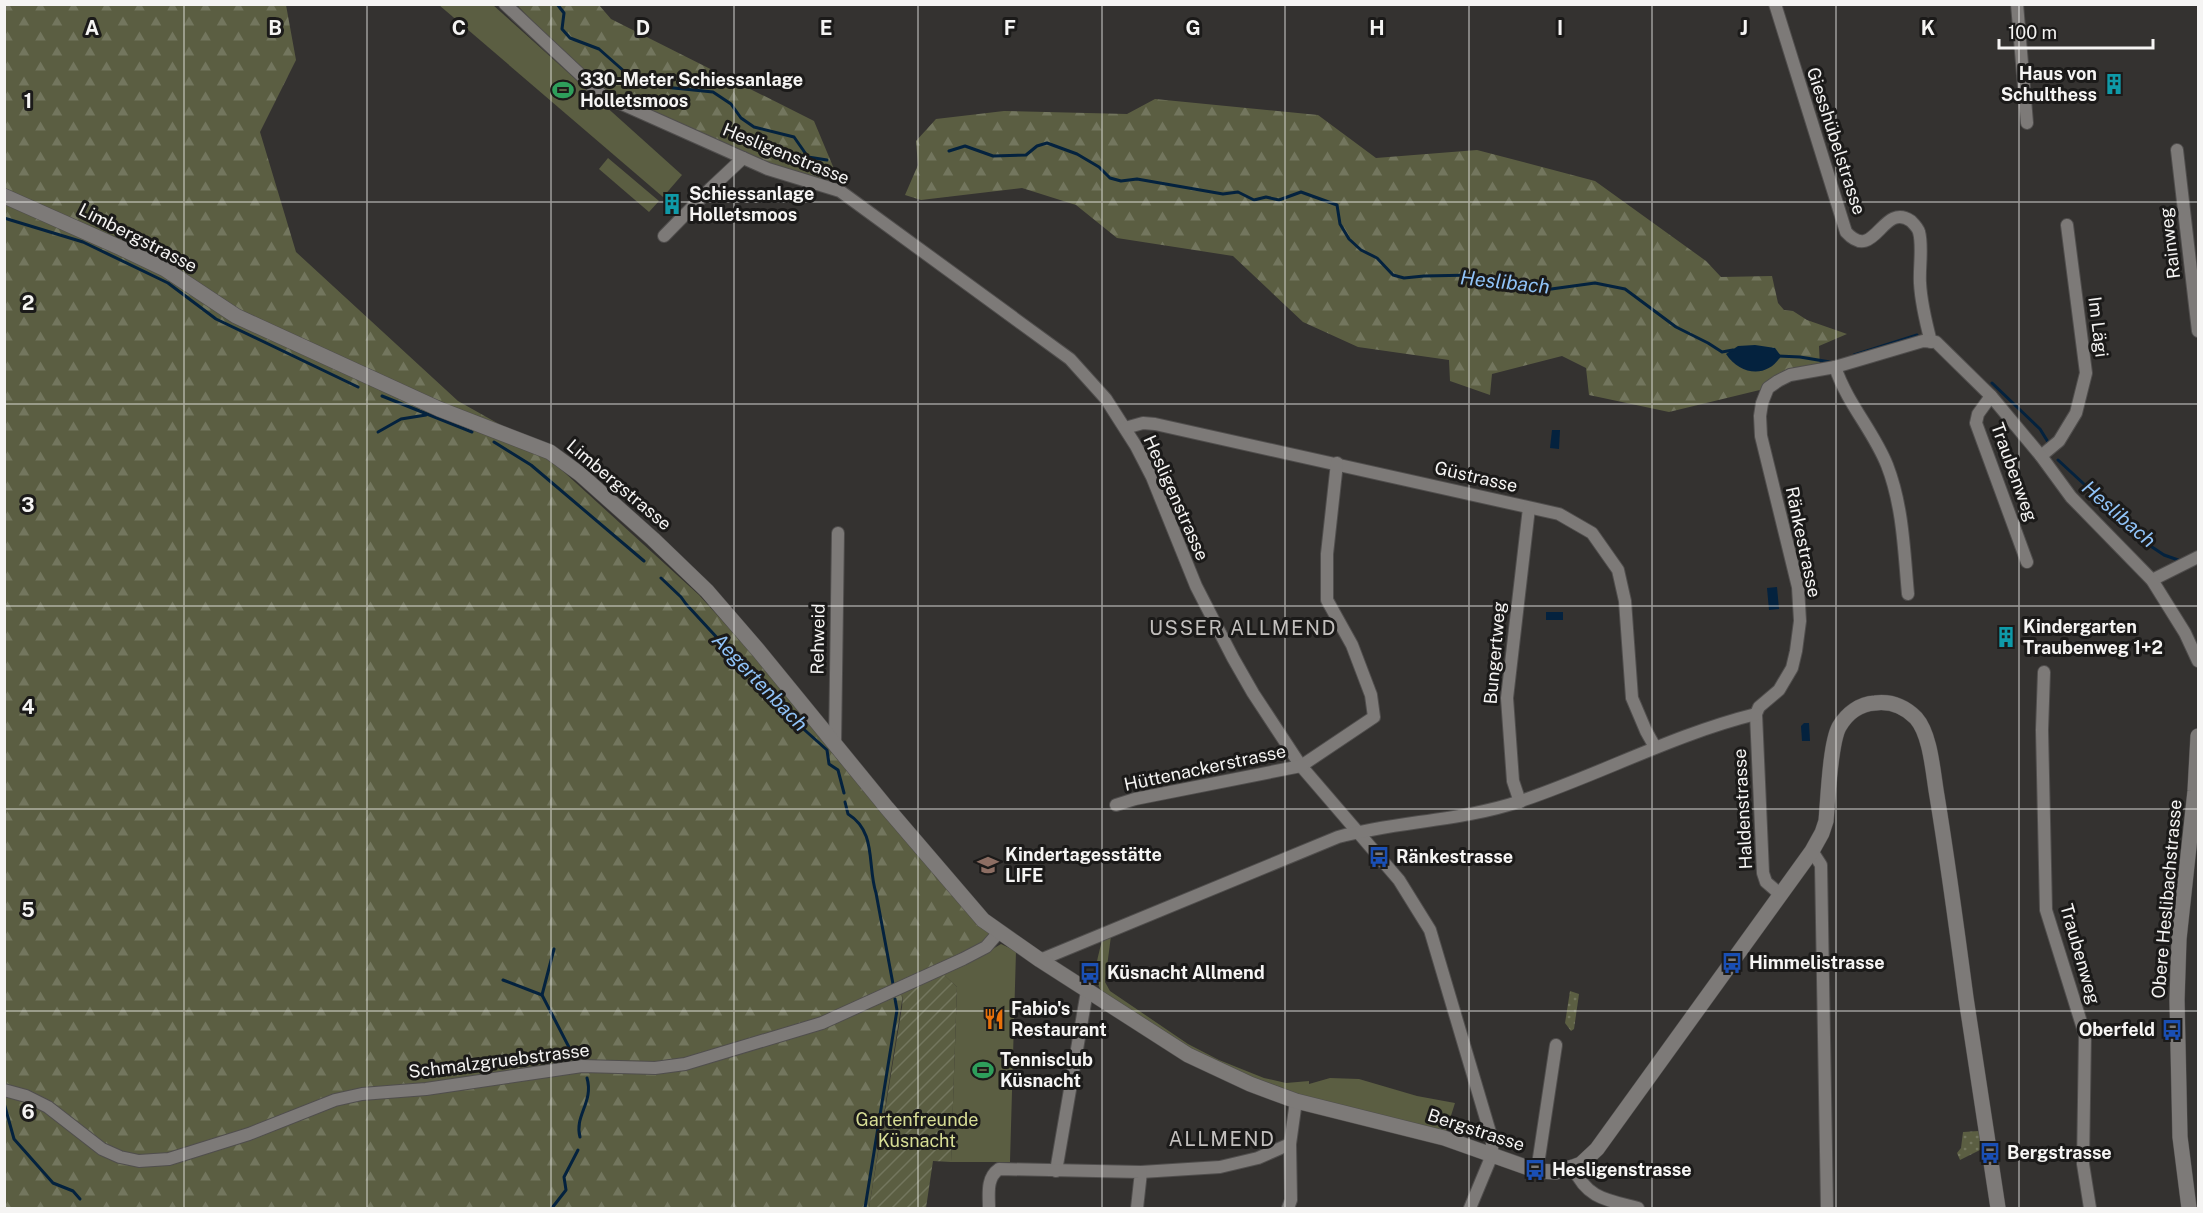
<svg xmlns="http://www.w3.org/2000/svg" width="2203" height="1213" font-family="'Public Sans',sans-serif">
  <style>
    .grass { fill: #5b5e42 }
    .forest { fill: url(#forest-firs) }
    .park { fill: url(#park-dots) }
    .garden { fill: url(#garden-furrows) }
    .water { fill: #04223e }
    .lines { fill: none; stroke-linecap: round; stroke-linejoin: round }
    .stream { stroke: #04223e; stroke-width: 3 }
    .minor-casing { stroke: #504e4d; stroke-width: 14 }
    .tertiary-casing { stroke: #504e4d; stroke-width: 16 }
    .minor { stroke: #7d7a78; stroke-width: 12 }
    .tertiary { stroke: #7d7a78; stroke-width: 15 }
    .grid { fill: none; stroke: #f5f4f3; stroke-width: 1.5; stroke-opacity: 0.55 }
    .labels { text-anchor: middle; stroke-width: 6; stroke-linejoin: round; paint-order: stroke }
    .poi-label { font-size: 18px; font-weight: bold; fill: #f5f4f3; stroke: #1b1a19; text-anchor: start }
    .street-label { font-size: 18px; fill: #f5f4f3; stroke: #1b1a19 }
    .park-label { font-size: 18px; fill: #d7dd95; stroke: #1b1a19 }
    .water-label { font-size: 20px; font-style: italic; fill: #90c3f8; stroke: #1b1a19 }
    .neighbourhood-label { font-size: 20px; letter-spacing: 1.5px; fill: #c2bfbd; stroke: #1b1a19 }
    .grid-label { font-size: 20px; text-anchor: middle; font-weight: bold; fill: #f5f4f3; stroke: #1b1a19; stroke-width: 6; stroke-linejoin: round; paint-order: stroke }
  </style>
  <defs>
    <pattern id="forest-firs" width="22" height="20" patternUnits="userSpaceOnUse" patternTransform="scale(1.5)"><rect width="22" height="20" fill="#5b5e42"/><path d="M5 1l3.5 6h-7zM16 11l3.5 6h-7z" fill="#73765e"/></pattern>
    <pattern id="park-dots" width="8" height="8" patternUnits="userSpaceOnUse" patternTransform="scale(1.5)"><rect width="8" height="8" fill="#5b5e42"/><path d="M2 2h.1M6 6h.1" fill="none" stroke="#73765e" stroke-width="1.8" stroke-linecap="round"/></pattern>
    <pattern id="garden-furrows" width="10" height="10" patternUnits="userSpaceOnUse" patternTransform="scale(1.5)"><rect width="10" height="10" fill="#5b5e42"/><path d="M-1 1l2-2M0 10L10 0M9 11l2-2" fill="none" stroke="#73765e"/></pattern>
  </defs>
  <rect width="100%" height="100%" fill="#343230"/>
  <!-- grass -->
  <g class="grass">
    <polygon points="439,5 493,5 682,175 663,197"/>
    <polygon points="608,158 659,201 649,212 599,169"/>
    <path d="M1111,936L1105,982L1110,991L1188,1044L1219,1060L1264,1078L1286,1083L1309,1081V1084L1330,1078L1359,1079L1417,1096L1455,1103L1444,1138L1296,1101L1216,1065L1103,995C1091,973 1097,963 1102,940Z"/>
    <polygon points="1001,944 1016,951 1010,1162 951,1162 957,987 942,973 974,960"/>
  </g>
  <!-- forest -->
  <g class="forest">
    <polygon points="5,5 286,5 296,60 260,132 296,252 458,401 531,442 699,595 835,745 999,932 903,995 869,1208 5,1208"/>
    <polygon points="517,5 599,5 611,19 814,121 842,188 765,163 598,89"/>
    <polygon points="1155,99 1318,115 1376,158 1477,150 1595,181 1706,261 1721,277 1772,276 1778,303 1784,310 1793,311 1807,320 1847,334 1819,346 1820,370 1768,388 1669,412 1589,395 1586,368 1562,356 1492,374 1490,395 1450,381 1449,360 1358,347 1303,322 1233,256 1117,238 1076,205 1022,188 921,200 905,195 918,165 916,141 936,119 1004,111 1127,114"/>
  </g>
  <!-- park -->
  <g class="park">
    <polygon points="1570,991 1579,994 1574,1029 1571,1031 1565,1023"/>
    <polygon points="1979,1131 1982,1149 1960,1160 1957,1153 1961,1148 1963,1132"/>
  </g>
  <!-- garden -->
  <polygon class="garden" points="939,970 957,987 951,1162 933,1161 926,1208 869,1208 902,1007 903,995 900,988"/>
  <!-- water -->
  <g class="water">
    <path d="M1755,345L1775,348L1781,356C1767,379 1740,375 1726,354L1738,346Z"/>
    <polygon points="1552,430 1560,430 1559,449 1550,448"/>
    <polygon points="1777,587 1779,609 1769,610 1767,588"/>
    <rect x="1546" y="612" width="17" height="8"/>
    <polygon points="1804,723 1809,723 1810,741 1802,741 1801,726"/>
  </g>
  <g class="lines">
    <!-- stream -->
    <g class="stream">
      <polyline points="557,4 564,13 562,29 570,38 599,49 634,80 664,87 713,92 731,104 741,118 754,127 794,137 808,157 827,160"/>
      <polyline points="949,151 965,146 993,156 1026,155 1037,146 1047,143 1077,154 1099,167 1110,178 1121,181 1137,179 1223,194 1238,192 1254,200 1266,197 1279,200 1301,192 1337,205 1340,224 1349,239 1361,250 1377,258 1393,275 1404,278 1424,276 1474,275 1488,281 1544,290 1595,283 1625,289 1676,327 1708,343 1722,352 1733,350"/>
      <polyline points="4,218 83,242 168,283 216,319 358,387"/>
      <polyline points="1854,355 1917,335"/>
      <polyline points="1777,356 1800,357 1830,362"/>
      <polyline points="1992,383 2040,429 2048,442"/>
      <polyline points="382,396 472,432"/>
      <polyline points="378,432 401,419 426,415"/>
      <polyline points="494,442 531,465 644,561"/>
      <polyline points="2058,460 2152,547 2164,555 2181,561"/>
      <polyline points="661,578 681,597 686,604 789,716 827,750 829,764 838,770 844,793"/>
      <path d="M845,802L848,814C877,832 867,865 876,893L893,984"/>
      <polyline points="554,949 542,995 573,1055"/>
      <polyline points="503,980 542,995"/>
      <polyline points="4,1103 14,1139 53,1183 73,1191 80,1199"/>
      <path d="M580,1137C574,1116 594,1102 587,1078"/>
      <polyline points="552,1208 566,1190 564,1177 578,1150"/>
      <polyline points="865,1208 897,1010 895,999"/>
    </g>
    <defs>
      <g id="minor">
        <polyline points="505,4 602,95 768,169 840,191 1070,359 1106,399 1136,446 1152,477 1196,586 1233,658 1253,693 1301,766 1399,880 1430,930 1492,1139 1492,1155 1470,1208"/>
        <path d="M1775,4L1846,232C1875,264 1882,201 1911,221C1914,224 1918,228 1919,232C1923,246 1919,268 1920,283C1921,302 1926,323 1931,342"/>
        <polyline points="2017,4 2027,123"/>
        <polyline points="2177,150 2198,331"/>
        <polyline points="664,236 711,188 743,158"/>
        <path d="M1835,367C1848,405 1873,430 1887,465C1903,506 1904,551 1908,594"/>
        <polyline points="1991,396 1978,414 1976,423 2027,562"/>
        <polyline points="1125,428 1143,423 1155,424 1559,514 1592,533 1618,570 1625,601 1632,698 1646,731 1655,747"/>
        <polyline points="2041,456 2059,441 2076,413 2086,373 2067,225"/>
        <polyline points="2152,580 2198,557"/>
        <polyline points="2044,672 2042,730 2046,910 2085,1035 2083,1164 2090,1208"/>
        <polyline points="835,745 838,533"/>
        <polyline points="1520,802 1513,781 1507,698 1529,508"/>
        <polyline points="1116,805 1135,799 1301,766 1374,717 1371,695 1352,645 1327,600 1327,554 1337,463"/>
        <polyline points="1812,851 1821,865 1827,1208"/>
        <polyline points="1781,895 1766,882 1763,873 1756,714 1759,707 1779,690 1792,668 1796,651 1800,621 1798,587 1761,436 1760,416 1762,403 1768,388 1778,381 1790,375 1835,367 1923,341 1936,342 1991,396 2041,456 2071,497 2152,580 2185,633 2198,661"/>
        <path d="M1040,960L1338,837C1398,821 1462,821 1521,801C1601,774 1675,734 1756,714"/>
        <polyline points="4,1090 26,1096 48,1107 102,1149 120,1157 139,1161 169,1159 249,1134 335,1100 362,1094 426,1089 582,1066 655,1068 685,1064 822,1023 963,959 986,947 999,932"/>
        <path d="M1573,1167C1587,1199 1607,1200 1638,1208"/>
        <polyline points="1056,1171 1087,991"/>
        <polyline points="1537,1171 1556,1045"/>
        <polyline points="1141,1172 1220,1167 1258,1158 1290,1144"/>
        <path d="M989,1208C989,1194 986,1178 999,1169L1141,1172L1137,1208"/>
        <polyline points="1288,1208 1291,1200 1290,1144 1296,1101"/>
      </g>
      <g id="tertiary">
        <path d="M4,196L121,248L165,269L236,316L439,409L550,452L580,474L653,539L707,591L758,650L887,808L983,920L1040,960L1188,1055L1250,1084L1296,1101L1444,1138L1537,1171L1556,1172L1573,1167L1581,1164L1597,1149L1812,851L1822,833L1826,821C1828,799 1830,744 1839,727C1847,713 1860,704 1875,703C1891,701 1905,707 1916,718C1931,735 1933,774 1937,796C1948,863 1957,930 1966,998C1976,1068 1988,1138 1998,1208"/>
        <polyline points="2189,1208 2180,1137 2177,1000 2179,939 2195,791 2198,736"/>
      </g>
    </defs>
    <!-- minor casing -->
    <use href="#minor" class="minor-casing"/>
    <!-- tertiary casing -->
    <use href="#tertiary" class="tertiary-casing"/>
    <!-- minor -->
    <use href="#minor" class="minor"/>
    <!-- tertiary -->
    <use href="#tertiary" class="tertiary"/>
  </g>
  <!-- grid -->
  <path class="grid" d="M184,4V1208M367,4V1208M551,4V1208M734,4V1208M918,4V1208M1102,4V1208M1285,4V1208M1469,4V1208M1652,4V1208M1836,4V1208M2019,4V1208M4,202H2198M4,404H2198M4,606H2198M4,809H2198M4,1011H2198"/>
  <!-- icons -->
  <defs>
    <symbol id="building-bare" viewBox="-9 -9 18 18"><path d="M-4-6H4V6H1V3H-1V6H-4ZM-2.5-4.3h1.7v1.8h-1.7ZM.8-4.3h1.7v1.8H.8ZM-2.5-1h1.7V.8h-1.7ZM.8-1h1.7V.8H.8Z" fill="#0f9aa8" stroke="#1b1a19" stroke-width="2.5" paint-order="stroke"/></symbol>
    <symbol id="stadium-bare" viewBox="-9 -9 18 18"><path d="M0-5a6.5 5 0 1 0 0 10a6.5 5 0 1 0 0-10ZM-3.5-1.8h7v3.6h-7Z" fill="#2e9e5b" stroke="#1b1a19" stroke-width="2.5" paint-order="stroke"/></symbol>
    <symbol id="bus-bare" viewBox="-9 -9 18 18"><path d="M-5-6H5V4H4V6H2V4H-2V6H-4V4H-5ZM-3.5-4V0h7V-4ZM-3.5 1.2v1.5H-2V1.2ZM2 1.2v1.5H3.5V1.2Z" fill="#1a4fb4" stroke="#1b1a19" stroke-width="2.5" paint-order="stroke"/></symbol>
    <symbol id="school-bare" viewBox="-9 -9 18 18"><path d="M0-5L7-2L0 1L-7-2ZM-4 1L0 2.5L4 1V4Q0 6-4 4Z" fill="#8d6e63" stroke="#1b1a19" stroke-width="2.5" paint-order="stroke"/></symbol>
    <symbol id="restaurant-bare" viewBox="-9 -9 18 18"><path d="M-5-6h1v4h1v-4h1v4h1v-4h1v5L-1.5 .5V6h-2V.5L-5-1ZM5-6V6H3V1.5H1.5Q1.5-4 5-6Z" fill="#e8710a" stroke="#1b1a19" stroke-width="2.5" paint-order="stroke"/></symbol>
  </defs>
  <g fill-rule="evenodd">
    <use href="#building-bare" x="2099" y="69" width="30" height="30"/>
    <use href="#stadium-bare" x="548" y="75" width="30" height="30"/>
    <use href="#building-bare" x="657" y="189" width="30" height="30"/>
    <use href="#building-bare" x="1991" y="622" width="30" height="30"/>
    <use href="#bus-bare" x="1364" y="842" width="30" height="30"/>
    <use href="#school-bare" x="973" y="850" width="30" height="30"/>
    <use href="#bus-bare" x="1717" y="948" width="30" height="30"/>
    <use href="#bus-bare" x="1075" y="958" width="30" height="30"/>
    <use href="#restaurant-bare" x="979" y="1004" width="30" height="30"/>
    <use href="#bus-bare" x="2157" y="1015" width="30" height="30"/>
    <use href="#stadium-bare" x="968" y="1055" width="30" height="30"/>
    <use href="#bus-bare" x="1975" y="1138" width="30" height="30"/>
    <use href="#bus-bare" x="1520" y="1155" width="30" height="30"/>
  </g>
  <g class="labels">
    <!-- poi labels -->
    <g class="poi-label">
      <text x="2097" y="80" text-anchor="end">Haus von<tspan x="2097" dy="21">Schulthess</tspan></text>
      <text x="580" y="86">330-Meter Schiessanlage<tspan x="580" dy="21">Holletsmoos</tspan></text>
      <text x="689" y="200">Schiessanlage<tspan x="689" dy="21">Holletsmoos</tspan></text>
      <text x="2023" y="633">Kindergarten<tspan x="2023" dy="21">Traubenweg 1+2</tspan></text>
      <text x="1005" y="861">Kindertagesstätte<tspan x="1005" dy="21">LIFE</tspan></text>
      <text x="1396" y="863">Ränkestrasse</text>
      <text x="1749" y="969">Himmelistrasse</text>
      <text x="1107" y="979">Küsnacht Allmend</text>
      <text x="1011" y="1015">Fabio's<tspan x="1011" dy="21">Restaurant</tspan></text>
      <text x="2155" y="1036" text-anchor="end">Oberfeld</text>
      <text x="1000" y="1066">Tennisclub<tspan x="1000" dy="21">Küsnacht</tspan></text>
      <text x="2007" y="1159">Bergstrasse</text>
      <text x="1552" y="1176">Hesligenstrasse</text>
    </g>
    <!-- street labels -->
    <g class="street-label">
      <text transform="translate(1836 141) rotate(72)" y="6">Giesshübelstrasse</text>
      <text transform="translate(786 154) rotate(22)" y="6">Hesligenstrasse</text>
      <text transform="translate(138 238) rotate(27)" y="6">Limbergstrasse</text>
      <text transform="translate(2170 243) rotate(-97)" y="6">Rainweg</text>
      <text transform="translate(2098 327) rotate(83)" y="6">Im Lägi</text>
      <text transform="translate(2014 472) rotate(70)" y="6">Traubenweg</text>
      <text transform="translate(1476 477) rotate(13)" y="6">Güstrasse</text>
      <text transform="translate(619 485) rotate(40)" y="6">Limbergstrasse</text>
      <text transform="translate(1176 498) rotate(66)" y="6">Hesligenstrasse</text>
      <text transform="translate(1803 542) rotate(78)" y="6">Ränkestrasse</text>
      <text transform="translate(818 639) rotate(-89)" y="6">Rehweid</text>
      <text transform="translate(1495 653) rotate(-85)" y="6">Bungertweg</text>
      <text transform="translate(1205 768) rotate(-12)" y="6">Hüttenackerstrasse</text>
      <text transform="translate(1743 809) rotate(-93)" y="6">Haldenstrasse</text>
      <text transform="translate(2167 899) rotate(-85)" y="6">Obere Heslibachstrasse</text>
      <text transform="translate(2080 954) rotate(74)" y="6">Traubenweg</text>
      <text transform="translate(499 1061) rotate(-7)" y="6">Schmalzgruebstrasse</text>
      <text transform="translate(1476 1130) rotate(18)" y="6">Bergstrasse</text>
    </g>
    <!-- park labels -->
    <g class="park-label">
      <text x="917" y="1126">Gartenfreunde<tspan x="917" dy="21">Küsnacht</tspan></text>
    </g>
    <!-- water labels -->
    <g class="water-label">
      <text transform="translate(1505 282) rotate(6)" y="7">Heslibach</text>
      <text transform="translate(2119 514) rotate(41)" y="7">Heslibach</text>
      <text transform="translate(760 682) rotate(46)" y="7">Aegertenbach</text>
    </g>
    <!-- neighbourhood labels -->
    <g class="neighbourhood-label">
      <text x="1243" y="635">USSER ALLMEND</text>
      <text x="1222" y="1146">ALLMEND</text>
    </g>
  </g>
  <g class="grid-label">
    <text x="92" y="35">A</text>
    <text x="275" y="35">B</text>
    <text x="459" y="35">C</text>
    <text x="643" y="35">D</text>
    <text x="826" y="35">E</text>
    <text x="1010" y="35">F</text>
    <text x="1193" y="35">G</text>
    <text x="1377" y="35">H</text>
    <text x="1560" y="35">I</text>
    <text x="1744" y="35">J</text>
    <text x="1928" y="35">K</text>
    <text x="28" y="108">1</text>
    <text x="28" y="310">2</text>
    <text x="28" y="512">3</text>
    <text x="28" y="714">4</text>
    <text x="28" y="917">5</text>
    <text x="28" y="1119">6</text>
  </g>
  <!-- border -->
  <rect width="2203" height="1213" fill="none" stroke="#f5f4f3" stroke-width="12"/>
  <!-- scale -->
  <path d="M1999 39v9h154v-9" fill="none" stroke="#f5f4f3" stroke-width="3"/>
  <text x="2008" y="39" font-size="18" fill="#f5f4f3" stroke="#1b1a19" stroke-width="4.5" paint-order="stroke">100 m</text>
</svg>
